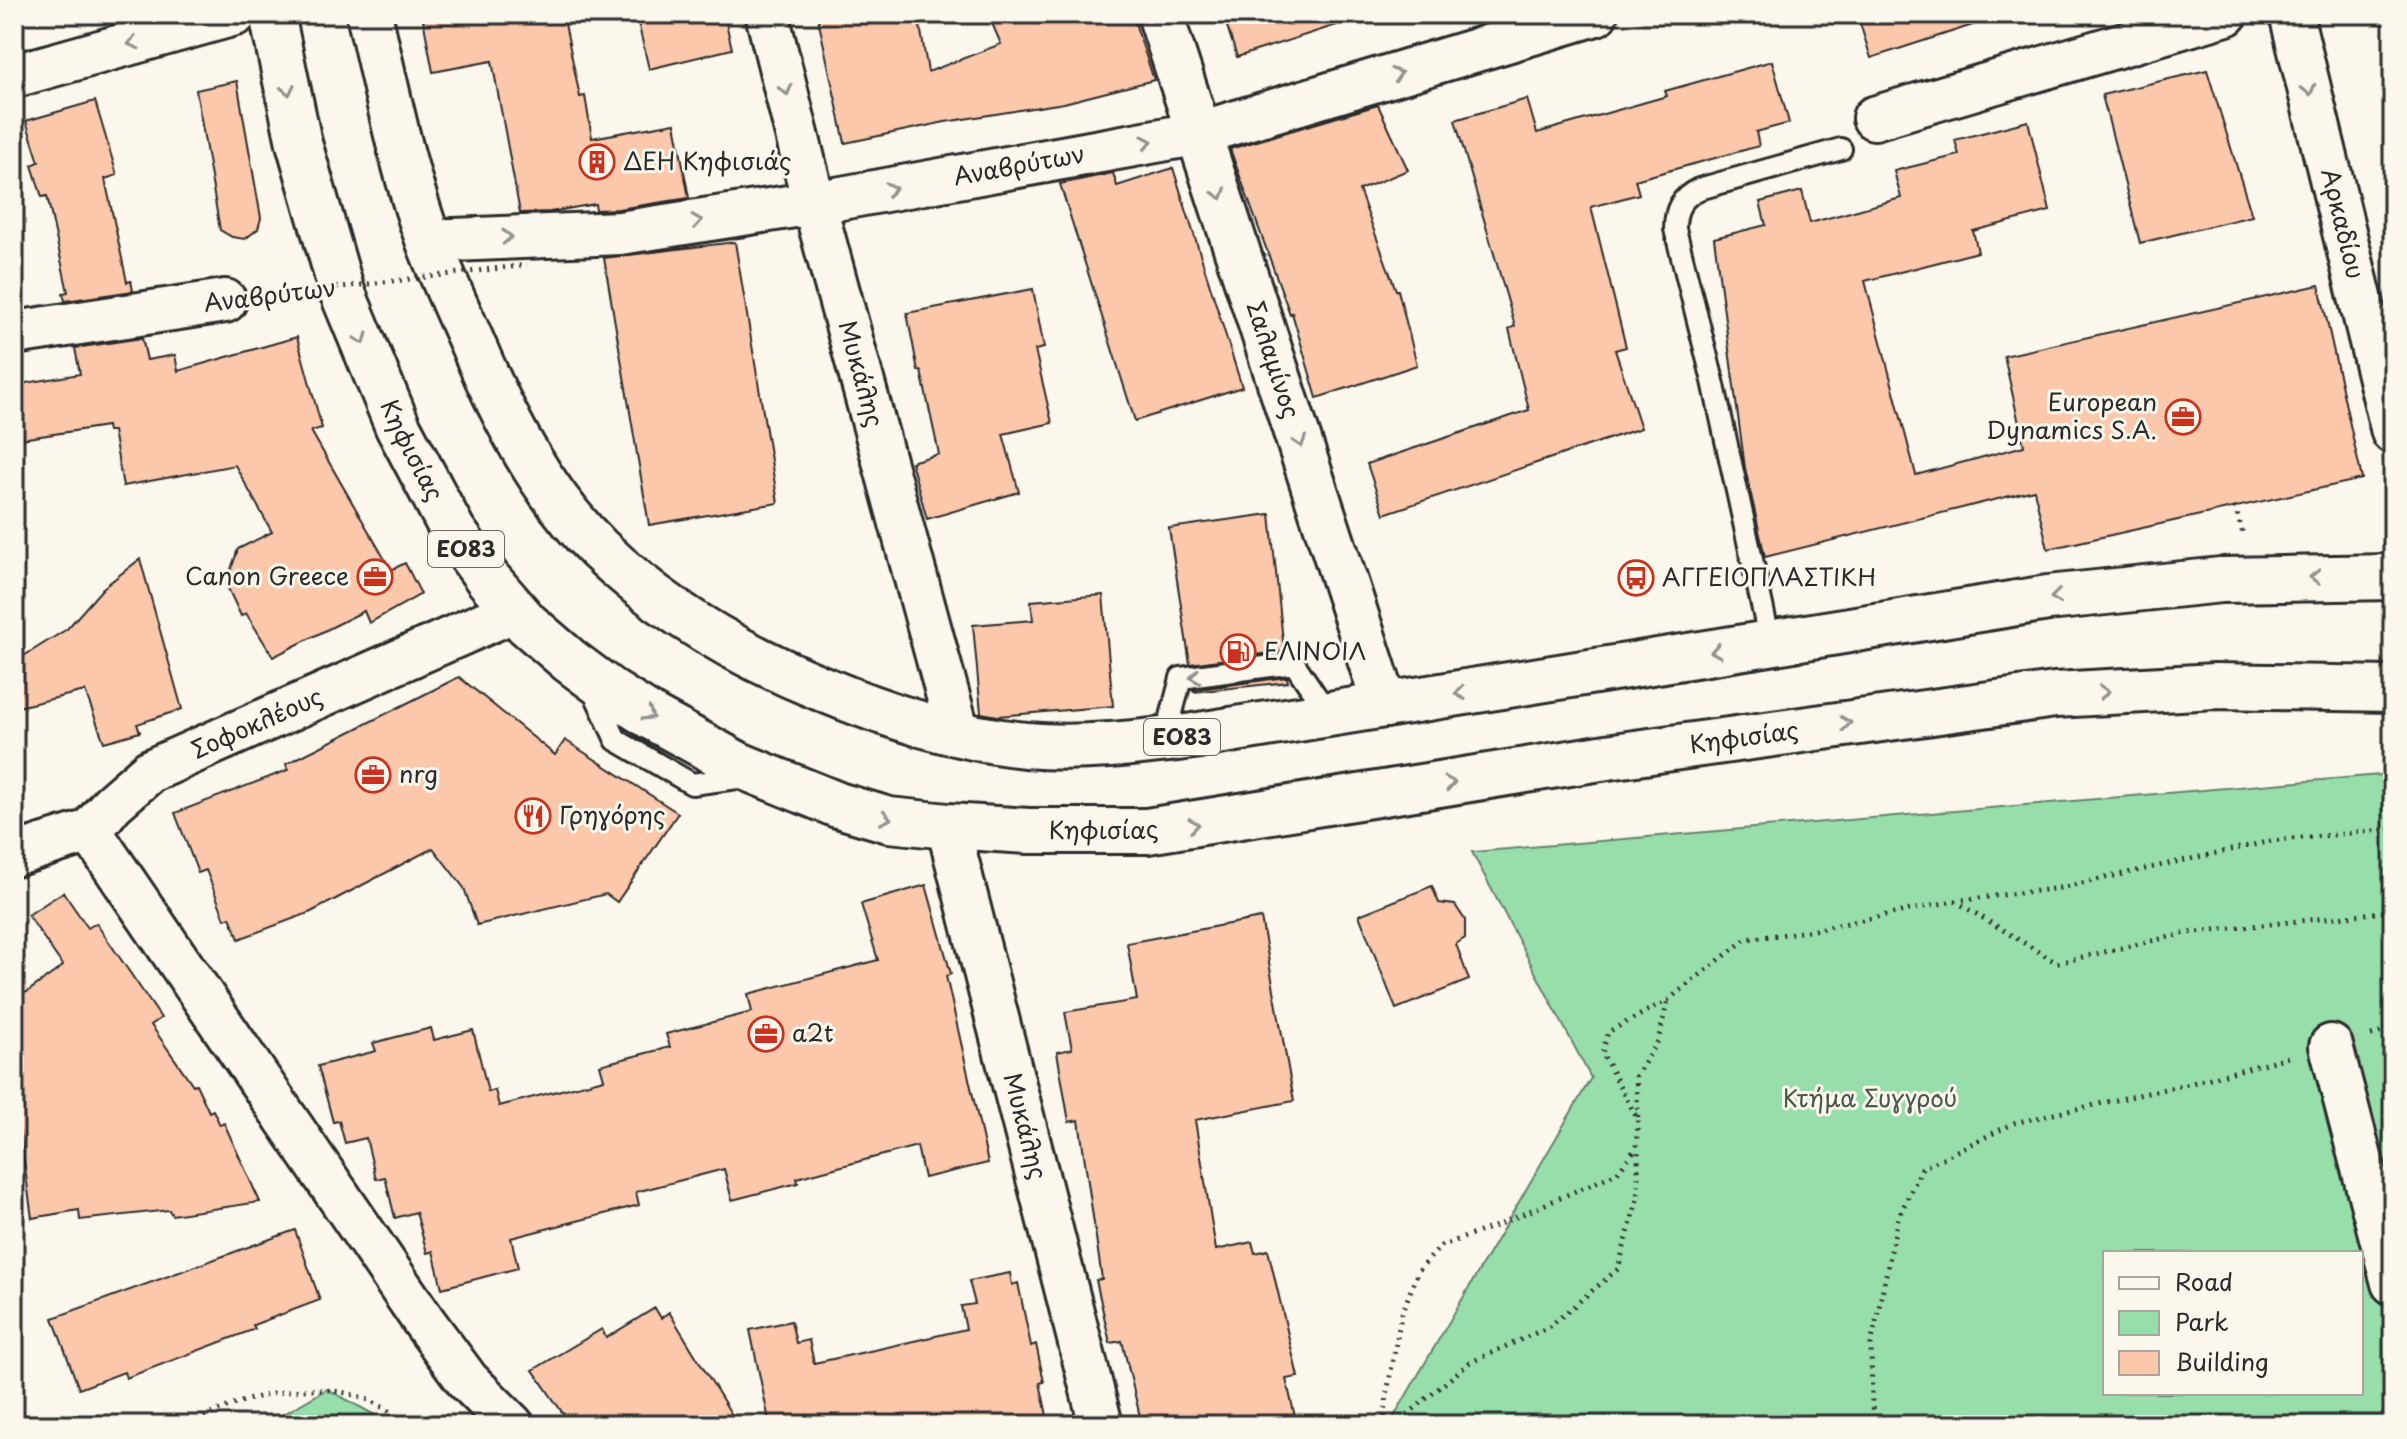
<svg xmlns="http://www.w3.org/2000/svg" width="2407" height="1439" font-family="'Playpen Sans',sans-serif">
  <style>
    .green { fill: #98deab; stroke: #62846b; stroke-width: 2; fill-rule: evenodd }
    .building { fill: #fcc8ac; stroke: #2b2b2b; stroke-width: 2 }
    .lines { fill: none; stroke-linecap: round; stroke-linejoin: round }
    .lane-casing { stroke: #2b2b2b; stroke-width: 26 }
    .street-casing { stroke: #2b2b2b; stroke-width: 48 }
    .secondary-casing { stroke: #2b2b2b; stroke-width: 50 }
    .primary-casing { stroke: #2b2b2b; stroke-width: 50 }
    .path { stroke: #2b2b2b; stroke-width: 5; stroke-dasharray: 2 6; stroke-linecap: butt }
    .lane { stroke: #fbf7ec; stroke-width: 20 }
    .street { stroke: #fbf7ec; stroke-width: 42 }
    .secondary { stroke: #fbf7ec; stroke-width: 44 }
    .primary { stroke: #fbf7ec; stroke-width: 44 }
    .path-bridge { stroke: #2b2b2b; stroke-width: 5; stroke-dasharray: 2 6; stroke-linecap: butt }
    .oneway { stroke: #93918c }
    .labels { text-anchor: middle; stroke-width: 6; stroke-linejoin: round; paint-order: stroke }
    .shield { fill: #fbf7ec; stroke: #696865; stroke-width: 2 }
    .shield-label { font-size: 22px; font-weight: bold; fill: #2b2b2b }
    .poi-label { font-size: 24px; fill: #2b2b2b; stroke: #fbf7ec; text-anchor: start }
    .street-label { font-size: 24px; fill: #2b2b2b; stroke: #fbf7ec }
    .park-label { font-size: 24px; fill: #46584b; stroke: #fbf7ec }
  </style>
  <rect width="100%" height="100%" fill="#fbf7ec"/>
  <filter id="ink" filterUnits="userSpaceOnUse"><feTurbulence type="fractalNoise" baseFrequency=".0125" numOctaves="2"/><feDisplacementMap in="SourceGraphic" scale="16" xChannelSelector="R" yChannelSelector="G"/><feConvolveMatrix kernelMatrix="1 2 1 2 8 2 1 2 1" color-interpolation-filters="sRGB"/></filter>
  <g filter="url(#ink)">
    <!-- green -->
    <g class="green">
      <path d="M2380,775L2393,779V1425H1389L1591,1078L1472,852ZM2105,1253H2361V1393H2105Z"/>
      <polygon points="327,1389 393,1425 265,1425"/>
    </g>
    <!-- building -->
    <g class="building">
      <polygon points="422,14 563,14 580,97 585,96 592,138 675,123 689,198 618,209 596,210 595,204 550,212 520,213 492,61 433,72"/>
      <polygon points="636,14 724,14 732,49 649,69"/>
      <polygon points="817,14 918,14 928,72 1001,44 988,14 1132,14 1154,80 1064,103 945,122 845,143"/>
      <polygon points="1223,14 1345,14 1346,22 1237,57"/>
      <polygon points="1857,14 1983,14 1985,21 1871,58"/>
      <polygon points="1772,61 1789,123 1756,132 1759,146 1635,180 1639,194 1591,207 1626,347 1615,350 1641,428 1384,514 1367,464 1529,410 1509,329 1515,326 1455,120 1527,99 1537,133 1667,96 1665,91"/>
      <polygon points="2207,70 2252,216 2140,243 2102,95"/>
      <polygon points="237,81 261,218 258,229 245,239 232,237 220,230 196,90"/>
      <polygon points="95,101 117,175 105,179 127,282 131,281 133,291 65,301 63,293 68,292 47,196 42,197 32,165 39,162 26,121"/>
      <polygon points="1378,105 1408,170 1359,190 1396,290 1398,290 1417,365 1317,398 1292,313 1290,314 1230,149"/>
      <polygon points="2028,121 2050,211 1973,231 1978,252 1865,281 1916,475 2024,446 2004,356 2319,285 2362,479 2048,549 2034,490 1765,557 1745,468 1714,238 1766,225 1760,202 1802,191 1810,223 1901,198 1894,171 1959,155 1955,140"/>
      <polygon points="1173,168 1242,387 1135,421 1060,184 1113,173 1117,186"/>
      <polygon points="735,242 778,503 649,525 604,258"/>
      <polygon points="1033,289 1044,348 1035,350 1052,423 1003,434 1019,492 927,519 911,462 939,454 921,371 918,371 907,313"/>
      <polygon points="297,337 322,428 311,431 391,570 405,563 421,594 369,623 364,611 273,657 246,613 241,616 226,584 238,549 272,532 235,465 123,486 113,431 108,431 107,426 14,440 14,385 80,374 75,348 142,338 147,360 175,355 178,371"/>
      <polygon points="1270,514 1284,651 1190,664 1169,528"/>
      <polygon points="140,559 182,709 137,724 140,732 104,742 85,691 14,708 14,662 67,629 103,588"/>
      <polygon points="1103,595 1113,706 998,716 981,713 973,625 1033,620 1031,601"/>
      <polygon points="459,677 555,755 565,740 678,813 617,902 606,894 477,925 464,888 433,848 311,912 239,939 230,917 225,919 206,870 198,873 175,813 288,770 286,764"/>
      <polygon points="1287,677 1288,682 1194,692 1193,690"/>
      <polygon points="926,885 951,974 946,976 988,1163 924,1178 917,1146 797,1178 798,1183 732,1200 724,1169 636,1192 639,1205 511,1238 518,1268 442,1288 433,1251 427,1253 416,1212 395,1218 385,1177 376,1179 366,1138 345,1143 339,1121 333,1122 318,1066 376,1051 373,1043 431,1028 434,1040 473,1030 488,1092 495,1090 499,1106 604,1079 600,1065 670,1047 666,1034 752,1012 748,994 878,960 861,904"/>
      <polygon points="1432,886 1439,903 1455,905 1465,920 1465,938 1456,944 1469,980 1396,1009 1359,915"/>
      <polygon points="63,892 88,928 96,923 161,1018 151,1025 193,1085 196,1084 209,1112 213,1110 220,1125 224,1123 260,1202 172,1215 169,1210 80,1220 79,1210 32,1218 19,1126 14,1126 14,994 27,992 63,966 28,915"/>
      <polygon points="1261,918 1294,1101 1195,1120 1216,1250 1252,1242 1255,1253 1268,1250 1298,1377 1286,1379 1297,1425 1142,1425 1122,1341 1110,1343 1096,1280 1102,1279 1079,1120 1069,1122 1057,1052 1072,1049 1065,1012 1137,1000 1127,943"/>
      <polygon points="295,1230 320,1300 253,1325 255,1329 126,1378 124,1372 79,1389 53,1318"/>
      <polygon points="1010,1273 1012,1285 1018,1283 1031,1346 1036,1344 1044,1382 1040,1383 1049,1425 770,1425 750,1330 791,1321 796,1343 809,1340 814,1363 879,1349 966,1329 961,1306 975,1304 969,1281"/>
      <polygon points="655,1308 661,1318 669,1312 738,1425 571,1425 533,1370 602,1329 606,1338"/>
    </g>
    <g class="lines">
      <defs>
        <g id="lane">
          <path d="M1770,642L1713,381L1675,229C1675,209 1681,198 1699,189L1841,149"/>
          <polyline points="593,690 616,740 692,784 745,777"/>
          <polyline points="1165,740 1181,678 1294,663 1328,714"/>
        </g>
        <g id="street">
          <path id="s1" d="M767,14L814,203L958,733"/>
          <path id="s2" d="M2291,14L2393,432"/>
          <polyline points="14,76 235,14"/>
          <polyline points="1874,118 2226,14"/>
          <path id="s3" d="M429,241L620,233L814,203L1200,133L1596,14"/>
          <polyline points="14,333 225,301"/>
          <path id="s4" d="M948,826L1101,1425"/>
          <polyline points="90,831 425,1323 467,1380 512,1425"/>
          <path id="s5" d="M14,855L90,831L112,804L150,771L515,610"/>
          <polyline points="2331,1046 2393,1283"/>
        </g>
        <g id="secondary">
          <path id="s6" d="M1160,14L1385,705"/>
        </g>
        <g id="primary">
          <path id="s7" d="M272,14L299,143L341,289L398,427L453,531L488,579L527,624L570,661L613,693L653,718L739,765L838,805L889,820L948,826L1029,831H1147L1607,757L2055,695L2215,686L2393,689"/>
          <path d="M369,14C387,90 402,169 429,242C442,277 458,311 473,345C504,418 541,492 599,549C662,610 738,654 818,687C885,715 954,738 1026,745C1082,750 1138,743 1193,736L2048,598L2221,580L2393,577"/>
        </g>
      </defs>
      <!-- lane casing -->
      <use href="#lane" class="lane-casing"/>
      <!-- street casing -->
      <use href="#street" class="street-casing"/>
      <!-- secondary casing -->
      <use href="#secondary" class="secondary-casing"/>
      <!-- primary casing -->
      <use href="#primary" class="primary-casing"/>
      <!-- path -->
      <g class="path">
        <polyline points="2235,507 2243,534"/>
        <polyline points="1955,901 2057,963 2186,933 2393,911"/>
        <polyline points="2371,1035 2393,1029"/>
        <polyline points="1638,1117 1636,1076 1658,1041 1668,1000"/>
        <path d="M190,1425C251,1389 350,1368 405,1425"/>
        <polyline points="1384,1425 1387,1393 1401,1316 1418,1271 1441,1246 1493,1227 1617,1173 1636,1148 1638,1120 1602,1053 1608,1032 1668,1000 1746,939 1809,931 1954,901 2060,888 2271,841 2393,829"/>
        <polyline points="1395,1425 1469,1363 1549,1327 1618,1269 1638,1197 1638,1147"/>
        <polyline points="1877,1425 1872,1402 1871,1345 1898,1218 1922,1168 2014,1123 2192,1083 2288,1057"/>
      </g>
      <!-- lane -->
      <use href="#lane" class="lane"/>
      <!-- street -->
      <use href="#street" class="street"/>
      <!-- secondary -->
      <use href="#secondary" class="secondary"/>
      <!-- primary -->
      <use href="#primary" class="primary"/>
      <!-- path-bridge -->
      <polyline class="path-bridge" points="225,301 527,265"/>
    </g>
    <!-- one-way arrows -->
    <defs><path id="oneway-chevron" d="M-2-3.5L2.5 0L-2 3.5" fill="none" stroke-width="1.6" stroke-linecap="round" stroke-linejoin="round" transform="scale(2)"/></defs>
    <g class="oneway">
      <use href="#oneway-chevron" transform="translate(133 43) rotate(164)"/>
      <use href="#oneway-chevron" transform="translate(1397 74) rotate(-17)"/>
      <use href="#oneway-chevron" transform="translate(288 90) rotate(78)"/>
      <use href="#oneway-chevron" transform="translate(786 90) rotate(76)"/>
      <use href="#oneway-chevron" transform="translate(2309 90) rotate(76)"/>
      <use href="#oneway-chevron" transform="translate(1147 142) rotate(-10)"/>
      <use href="#oneway-chevron" transform="translate(891 189) rotate(-10)"/>
      <use href="#oneway-chevron" transform="translate(1220 194) rotate(72)"/>
      <use href="#oneway-chevron" transform="translate(697 221) rotate(-9)"/>
      <use href="#oneway-chevron" transform="translate(507 237) rotate(-2)"/>
      <use href="#oneway-chevron" transform="translate(362 339) rotate(68)"/>
      <use href="#oneway-chevron" transform="translate(1300 442) rotate(72)"/>
      <use href="#oneway-chevron" transform="translate(2315 577) rotate(180)"/>
      <use href="#oneway-chevron" transform="translate(2056 597) rotate(173)"/>
      <use href="#oneway-chevron" transform="translate(1716 651) rotate(171)"/>
      <use href="#oneway-chevron" transform="translate(1195 677) rotate(171)"/>
      <use href="#oneway-chevron" transform="translate(2104 692) rotate(-4)"/>
      <use href="#oneway-chevron" transform="translate(1460 693) rotate(171)"/>
      <use href="#oneway-chevron" transform="translate(649 715) rotate(32)"/>
      <use href="#oneway-chevron" transform="translate(1846 723) rotate(-8)"/>
      <use href="#oneway-chevron" transform="translate(1450 783) rotate(-9)"/>
      <use href="#oneway-chevron" transform="translate(886 818) rotate(12)"/>
      <use href="#oneway-chevron" transform="translate(1194 825) rotate(-8)"/>
    </g>
  </g>
  <!-- icons -->
  <defs>
    <symbol id="building-ring" viewBox="-11 -11 22 22"><circle r="9.5" fill="#fbf7ec" stroke="#c8321e" stroke-width="1.5"/><path d="M-4-6H4V6H1V3H-1V6H-4ZM-2.5-4.3h1.7v1.8h-1.7ZM.8-4.3h1.7v1.8H.8ZM-2.5-1h1.7V.8h-1.7ZM.8-1h1.7V.8H.8Z" fill="#c8321e"/></symbol>
    <symbol id="office-ring" viewBox="-11 -11 22 22"><circle r="9.5" fill="#fbf7ec" stroke="#c8321e" stroke-width="1.5"/><path d="M-6-3h4V-5.5h4V-3h4V5H-6ZM-1-4.5V-3h2v-1.5ZM-6 0V1H6V0Z" fill="#c8321e"/></symbol>
    <symbol id="bus-ring" viewBox="-11 -11 22 22"><circle r="9.5" fill="#fbf7ec" stroke="#c8321e" stroke-width="1.5"/><path d="M-5-6H5V4H4V6H2V4H-2V6H-4V4H-5ZM-3.5-4V0h7V-4ZM-3.5 1.2v1.5H-2V1.2ZM2 1.2v1.5H3.5V1.2Z" fill="#c8321e"/></symbol>
    <symbol id="fuel-ring" viewBox="-11 -11 22 22"><circle r="9.5" fill="#fbf7ec" stroke="#c8321e" stroke-width="1.5"/><path d="M-5.5-6h7V0h2V4h1.3V-2.5L3-4.5l.8-.8L6-3V5H2.5V1h-1V6h-7ZM-4.2-4.7v3.2H.2V-4.7Z" fill="#c8321e"/></symbol>
    <symbol id="restaurant-ring" viewBox="-11 -11 22 22"><circle r="9.5" fill="#fbf7ec" stroke="#c8321e" stroke-width="1.5"/><path d="M-5-6h1v4h1v-4h1v4h1v-4h1v5L-1.5 .5V6h-2V.5L-5-1ZM5-6V6H3V1.5H1.5Q1.5-4 5-6Z" fill="#c8321e"/></symbol>
  </defs>
  <g fill-rule="evenodd">
    <use href="#building-ring" x="577" y="142" width="40" height="40"/>
    <use href="#office-ring" x="2163" y="397" width="40" height="40"/>
    <use href="#office-ring" x="355" y="557" width="40" height="40"/>
    <use href="#bus-ring" x="1616" y="558" width="40" height="40"/>
    <use href="#fuel-ring" x="1218" y="632" width="40" height="40"/>
    <use href="#office-ring" x="353" y="755" width="40" height="40"/>
    <use href="#restaurant-ring" x="513" y="796" width="40" height="40"/>
    <use href="#office-ring" x="746" y="1014" width="40" height="40"/>
  </g>
  <g class="labels">
    <!-- shield labels -->
    <g class="shield">
      <rect x="428" y="531" width="76" height="36" rx="6"/>
      <rect x="1144" y="719" width="76" height="36" rx="6"/>
    </g>
    <g class="shield-label">
      <text x="466" y="557">ΕΟ83</text>
      <text x="1182" y="745">ΕΟ83</text>
    </g>
    <!-- poi labels -->
    <g class="poi-label">
      <text x="623" y="170">ΔΕΗ Κηφισιάς</text>
      <text x="2157" y="411" text-anchor="end">European<tspan x="2157" dy="28">Dynamics S.A.</tspan></text>
      <text x="349" y="585" text-anchor="end">Canon Greece</text>
      <text x="1662" y="586">ΑΓΓΕΙΟΠΛΑΣΤΙΚΗ</text>
      <text x="1264" y="660">ΕΛΙΝΟΙΛ</text>
      <text x="399" y="783">nrg</text>
      <text x="559" y="824">Γρηγόρης</text>
      <text x="792" y="1042">a2t</text>
    </g>
    <!-- street labels -->
    <g class="street-label">
      <text dy="8" stroke="none"><textPath href="#s3" startOffset="596">Αναβρύτων</textPath></text>
      <text dy="8" stroke="none"><textPath href="#s2" startOffset="216">Αρκαδίου</textPath></text>
      <text transform="translate(270 296) rotate(-7)" y="8">Αναβρύτων</text>
      <text dy="8" stroke="none"><textPath href="#s6" startOffset="364">Σαλαμίνος</textPath></text>
      <text dy="8" stroke="none"><textPath href="#s1" startOffset="372">Μυκάλης</textPath></text>
      <text dy="8" stroke="none"><textPath href="#s7" startOffset="460">Κηφισίας</textPath></text>
      <text dy="8" stroke="none"><textPath href="#s5" startOffset="282">Σοφοκλέους</textPath></text>
      <text dy="8" stroke="none"><textPath href="#s7" startOffset="1948">Κηφισίας</textPath></text>
      <text dy="8" stroke="none"><textPath href="#s7" startOffset="1300">Κηφισίας</textPath></text>
      <text dy="8" stroke="none"><textPath href="#s4" startOffset="310">Μυκάλης</textPath></text>
    </g>
    <!-- park labels -->
    <g class="park-label">
      <text x="1870" y="1107">Κτήμα Συγγρού</text>
    </g>
  </g>
  <!-- margin -->
  <rect width="2407" height="1439" fill="none" stroke="#fbf7ec" stroke-width="48"/>
  <rect x="24" y="24" width="2359" height="1391" fill="none" stroke="#2b2b2b" stroke-width="3" filter="url(#ink)"/>
  <!-- legend -->
  <rect x="2103" y="1251" width="260" height="144" fill="#fbf7ec" stroke="#a8a59f" stroke-width="2"/>
  <rect x="2119" y="1277" width="40" height="12" fill="#fbf7ec" stroke="#a8a59f" stroke-width="2"/>
  <text x="2175" y="1291" font-size="24" fill="#2b2b2b">Road</text>
  <rect x="2119" y="1311" width="40" height="24" fill="#98deab" stroke="#a8a59f" stroke-width="2"/>
  <text x="2175" y="1331" font-size="24" fill="#2b2b2b">Park</text>
  <rect x="2119" y="1351" width="40" height="24" fill="#fcc8ac" stroke="#a8a59f" stroke-width="2"/>
  <text x="2175" y="1371" font-size="24" fill="#2b2b2b">Building</text>
</svg>
